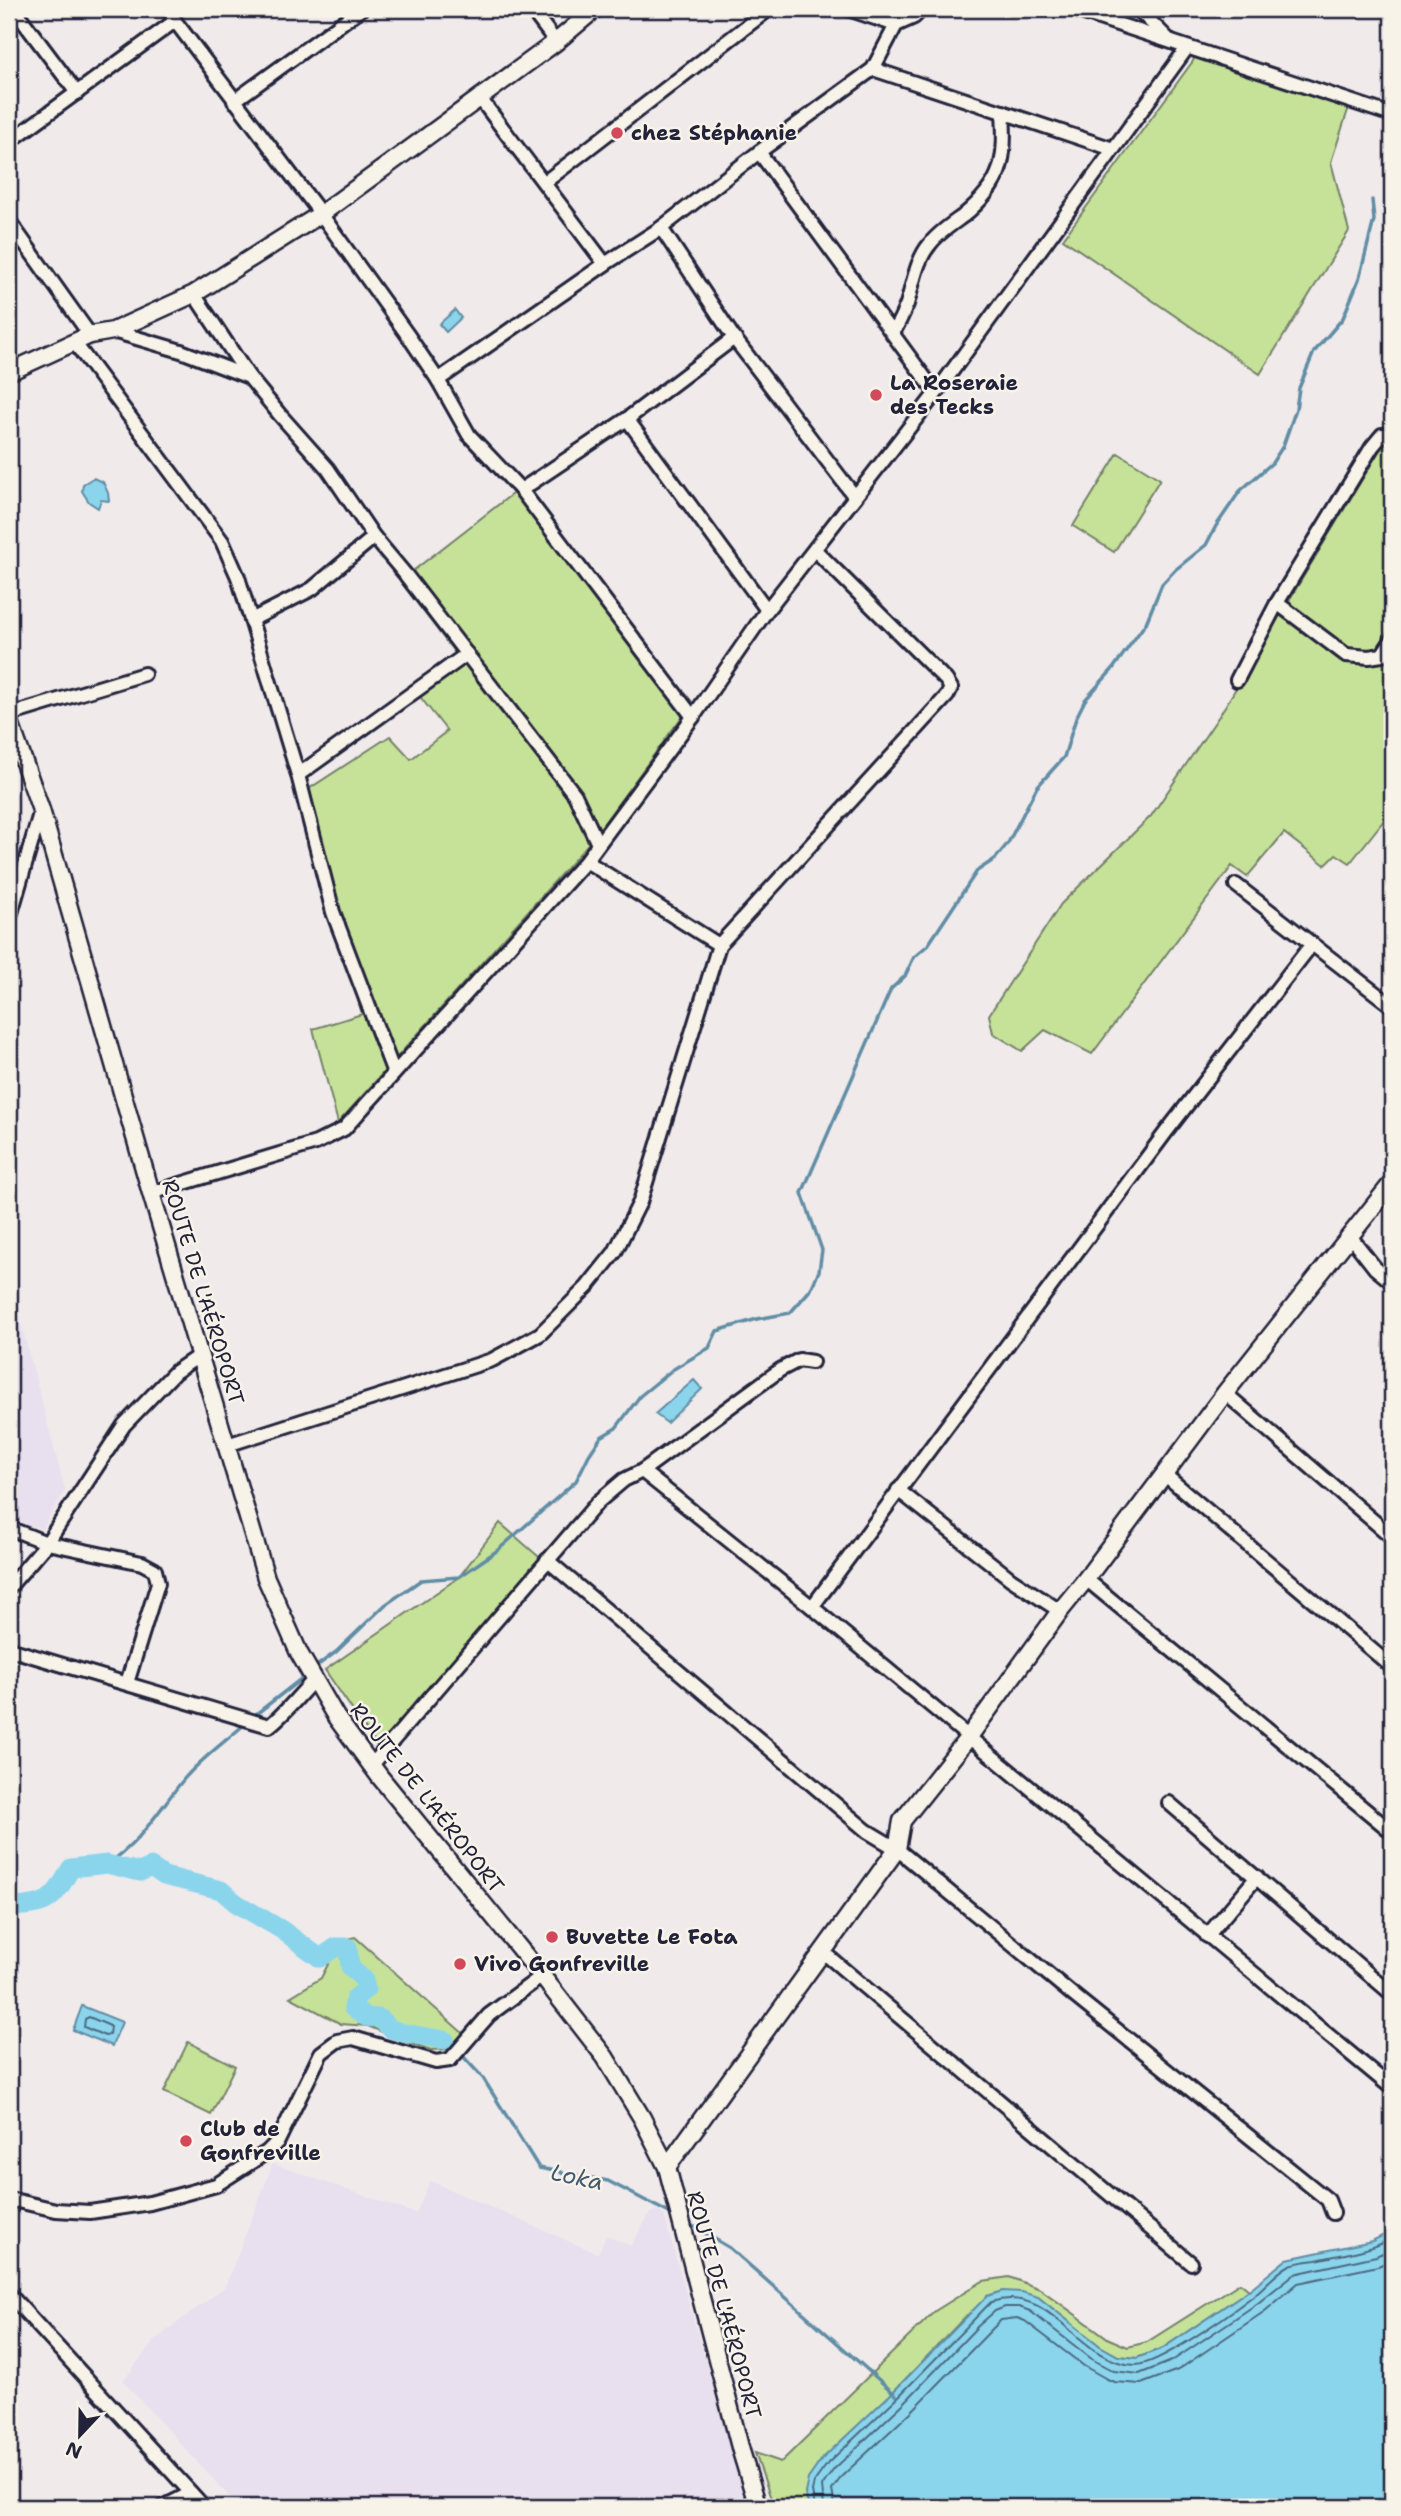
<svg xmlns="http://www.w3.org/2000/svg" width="1401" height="2516" font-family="'Shantell Sans',sans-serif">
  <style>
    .built { fill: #e8dfef }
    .green { fill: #c6e299; stroke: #74826a; stroke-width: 2 }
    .water { fill: #8bd5ec; stroke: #618da5; stroke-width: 2 }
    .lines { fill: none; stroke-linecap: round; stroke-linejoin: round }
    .shore { stroke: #4c6a82; stroke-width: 2 }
    .stream { stroke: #618da5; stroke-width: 3.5 }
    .river { stroke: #8bd5ec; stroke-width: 19 }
    .street-casing { stroke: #22223b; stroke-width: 18 }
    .secondary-casing { stroke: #22223b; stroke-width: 21 }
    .street { stroke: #f7f3e8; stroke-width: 12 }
    .secondary { stroke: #f7f3e8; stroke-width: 16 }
    .poi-dot { fill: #d1495b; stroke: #f7f3e8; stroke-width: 2.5 }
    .labels { text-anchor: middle; stroke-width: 5; stroke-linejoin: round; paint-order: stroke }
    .poi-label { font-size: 21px; font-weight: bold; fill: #22223b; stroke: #f7f3e8; text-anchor: start }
    .street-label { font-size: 21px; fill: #22223b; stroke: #f7f3e8 }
    .water-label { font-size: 23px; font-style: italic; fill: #425870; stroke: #f7f3e8 }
  </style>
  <rect width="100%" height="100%" fill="#f0eaeb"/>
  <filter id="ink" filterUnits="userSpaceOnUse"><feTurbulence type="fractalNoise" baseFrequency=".0143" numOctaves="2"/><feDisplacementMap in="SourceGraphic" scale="14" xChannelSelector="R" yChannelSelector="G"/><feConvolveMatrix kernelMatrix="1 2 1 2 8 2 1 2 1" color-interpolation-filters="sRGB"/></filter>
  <g filter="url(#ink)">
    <!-- built -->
    <g class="built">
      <polygon points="9,1293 16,1305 65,1490 42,1529 9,1519"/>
      <polygon points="273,2164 416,2214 430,2181 598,2254 606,2236 631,2246 649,2215 657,2210 664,2216 747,2507 239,2507 123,2381 156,2339 225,2287"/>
    </g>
    <!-- green -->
    <g class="green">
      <polygon points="1199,44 1353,95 1331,162 1349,231 1260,374 1063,239 1193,61"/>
      <polygon points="1392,430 1392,810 1350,863 1336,854 1325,865 1284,833 1247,877 1232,866 1092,1054 1045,1030 1022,1051 993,1033 989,1015 1061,904 1151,816 1221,713"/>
      <polygon points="1118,453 1160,479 1114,552 1073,526"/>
      <polygon points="516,491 684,714 589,843 338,1123 313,1029 362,1014 298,796 390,736 411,759 447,731 414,689 458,657 400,581"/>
      <polygon points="500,1523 546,1563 382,1753 325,1670 459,1577"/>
      <polygon points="355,1937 465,2035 453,2049 431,2050 403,2041 368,2026 341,2024 290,1997 321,1978 340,1941"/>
      <polygon points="188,2042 235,2066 211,2115 164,2092"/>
      <polygon points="1009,2277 1040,2289 1109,2339 1128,2347 1147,2342 1240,2283 1249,2290 1163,2348 1137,2358 1118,2356 1100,2346 1038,2297 967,2315 893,2392 805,2493 809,2507 774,2507 755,2453 781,2462 935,2311 983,2281"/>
    </g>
    <!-- water -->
    <g class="water">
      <polygon points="455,310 461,318 446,332 439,324"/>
      <polygon points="93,478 103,482 108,493 109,501 101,500 98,508 89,502 82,491 83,484"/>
      <polygon points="694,1380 702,1389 667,1423 655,1414"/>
      <polygon points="82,2006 122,2022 112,2046 73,2030"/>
      <polygon points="1392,2231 1392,2507 809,2507 805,2493 808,2479 822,2459 893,2392 987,2296 1003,2291 1022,2292 1038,2297 1100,2346 1118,2356 1137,2358 1163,2348 1249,2290 1287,2259 1372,2241"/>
    </g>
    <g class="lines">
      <!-- shore -->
      <g class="shore">
        <polygon points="89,2017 110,2026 109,2035 105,2036 84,2027 85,2019"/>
        <path d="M815,2507L812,2492L814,2482L828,2463L898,2397L991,2302C1054,2283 1076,2362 1135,2365C1158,2366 1232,2312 1253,2296C1265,2287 1276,2272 1290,2265C1297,2262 1308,2261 1316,2260C1342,2254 1368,2251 1392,2239"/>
        <polyline points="824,2507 822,2486 834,2469 904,2403 978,2326 995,2311 1005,2307 1019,2307 1030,2311 1093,2360 1114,2371 1139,2374 1172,2361 1258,2303 1294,2274 1376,2256 1392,2249"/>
        <polyline points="835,2507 832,2490 842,2476 912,2411 1001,2320 1017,2318 1025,2321 1084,2366 1105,2378 1114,2382 1141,2384 1178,2370 1265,2311 1298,2283 1378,2266 1392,2260"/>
      </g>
      <!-- stream -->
      <g class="stream">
        <polyline points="314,1668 336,1652 385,1605 421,1580 459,1577 498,1550 576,1481 589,1455 601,1437 616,1428 640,1396 672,1370 709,1348 717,1331 757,1319 790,1313 811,1289 819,1271 822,1250 802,1193 891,989 905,976 914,957 928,945 977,871 995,859 1008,843 1037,787 1064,757 1076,718 1085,700 1112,670 1146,623 1162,584 1175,570 1206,545 1216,526 1240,491 1272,463 1283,446 1296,409 1299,388 1314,352 1343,318 1359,279 1374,220 1372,200"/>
        <polyline points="251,1718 306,1675"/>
        <path d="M107,1864C141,1843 159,1809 184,1779C202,1758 226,1741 246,1723"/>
        <polyline points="445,2040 455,2049"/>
        <polyline points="461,2054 483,2078 539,2168 608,2181 673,2215"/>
        <polyline points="686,2222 730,2248 896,2395"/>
      </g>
      <!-- river -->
      <path class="river" d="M9,1907C49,1905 52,1902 71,1868L107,1864L140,1872L151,1867L164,1876L221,1890L236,1903L282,1930L320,1958L336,1947H348L350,1967L364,1980L366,1989L355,1998L353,2008L366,2017L379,2018L391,2029L404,2033L445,2040"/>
      <defs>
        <g id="street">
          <polyline points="14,9 77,93"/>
          <polyline points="168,9 175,21 321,214 409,337 438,380 469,435 521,490 693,717"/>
          <polyline points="531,9 556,42"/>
          <polyline points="848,9 896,25"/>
          <polyline points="1072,9 1392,115"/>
          <polyline points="1138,9 1170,41"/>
          <polyline points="873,69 1113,149"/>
          <polyline points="479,97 605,264"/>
          <polyline points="234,101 361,9"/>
          <polyline points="9,142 175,21"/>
          <polyline points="759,152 936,393"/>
          <polyline points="545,182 769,9"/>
          <polyline points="9,221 90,335"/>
          <polyline points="661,228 734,338 855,497"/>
          <polyline points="194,294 249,377"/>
          <polyline points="113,331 181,351 249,377 280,415 328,469 374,537 405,574 575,795 598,844"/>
          <path d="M893,333C898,324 903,314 907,304C913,285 916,260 930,244C938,233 952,224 963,216C1003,183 1006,161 1003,112"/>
          <polyline points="74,342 222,541 238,577 298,775 333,912 394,1073"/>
          <polyline points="438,380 605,264 661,228 759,152 873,69 896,25 914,17 922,9"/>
          <polyline points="627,419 767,610"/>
          <polyline points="521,490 627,419 734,338"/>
          <polyline points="1277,603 1346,655 1369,657 1382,655 1392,640"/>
          <polyline points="251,620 312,589 374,537"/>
          <polyline points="1237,680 1277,603 1372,447 1382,435 1392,435"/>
          <polyline points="9,715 144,674"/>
          <polyline points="298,775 467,654"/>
          <polyline points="586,861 719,945"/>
          <polyline points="9,920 41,810"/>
          <polyline points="1312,944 1392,1006"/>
          <polyline points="151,1193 316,1143 344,1129 586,861 693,717 767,610 936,393 1187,48"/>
          <polyline points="1350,1236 1375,1268 1392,1282"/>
          <polyline points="1225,1393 1392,1537"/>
          <polyline points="227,1445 492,1360 540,1334 587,1287 615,1252 640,1202 719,945 947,696 951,688 946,680 815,550"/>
          <polyline points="642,1471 812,1607 1392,2088"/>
          <polyline points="1164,1474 1392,1667"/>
          <polyline points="898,1490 1011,1579 1060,1611"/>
          <polyline points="9,1528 47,1543 142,1563 155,1570 158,1583 127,1683"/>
          <polyline points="547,1560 867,1831 897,1849 1072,1994 1328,2200 1333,2213"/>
          <polyline points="1086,1579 1392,1832"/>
          <polyline points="9,1587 47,1543 124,1425 175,1372 200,1355"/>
          <polyline points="812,1607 1166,1132 1312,944 1236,885"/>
          <path d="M9,1649L269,1726C286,1713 299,1695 314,1680"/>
          <polyline points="371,1766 598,1502 624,1480 642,1471 780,1370 799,1360 812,1362"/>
          <polyline points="1169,1803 1392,1994"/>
          <polyline points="1207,1936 1257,1877"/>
          <polyline points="823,1952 1191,2263"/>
          <polyline points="9,2199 56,2210 90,2212 150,2203 216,2185 267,2152 278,2141 321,2053 337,2041 353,2038 436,2062 450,2060 489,2015 542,1976"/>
          <polyline points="9,2294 204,2507"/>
          <polyline points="163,2507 191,2493"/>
        </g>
        <g id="secondary">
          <polyline points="9,372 90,335 113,331 194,294 321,214 556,42 595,9"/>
          <polyline points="9,720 41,810 151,1193 266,1578 299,1653 336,1717 380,1777 542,1976 605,2057 642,2118 667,2167 741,2451 758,2507"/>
          <polyline points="667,2167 897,1849 902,1821 968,1738 1060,1611 1086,1579 1225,1393 1392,1183"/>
        </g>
      </defs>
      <!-- street casing -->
      <use href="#street" class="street-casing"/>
      <!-- secondary casing -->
      <use href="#secondary" class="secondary-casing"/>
      <!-- street -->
      <use href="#street" class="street"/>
      <!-- secondary -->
      <use href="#secondary" class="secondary"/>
    </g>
  </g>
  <!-- markers -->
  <g class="poi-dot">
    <circle cx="617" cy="133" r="7"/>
    <circle cx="876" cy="395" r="7"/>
    <circle cx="552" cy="1937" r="7"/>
    <circle cx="460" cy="1964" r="7"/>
    <circle cx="186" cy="2141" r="7"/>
  </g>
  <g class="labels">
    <!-- poi labels -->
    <g class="poi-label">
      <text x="631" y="140">chez Stéphanie</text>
      <text x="890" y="390">La Roseraie<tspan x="890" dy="24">des Tecks</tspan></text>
      <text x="566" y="1944">Buvette Le Fota</text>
      <text x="474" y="1971">Vivo Gonfreville</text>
      <text x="200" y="2136">Club de<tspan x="200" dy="24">Gonfreville</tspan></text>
    </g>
    <!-- street labels -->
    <g class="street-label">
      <text transform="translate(203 1292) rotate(73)" y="7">ROUTE DE L'AÉROPORT</text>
      <text transform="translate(427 1798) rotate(52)" y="7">ROUTE DE L'AÉROPORT</text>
      <text transform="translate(724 2305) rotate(75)" y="7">ROUTE DE L'AÉROPORT</text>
    </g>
    <!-- water labels -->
    <g class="water-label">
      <text transform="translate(577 2177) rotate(12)" y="8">Loka</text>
    </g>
  </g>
  <!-- margin -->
  <rect width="1401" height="2516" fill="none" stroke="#f7f3e8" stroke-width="35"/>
  <rect x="18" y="18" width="1366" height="2481" fill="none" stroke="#22223b" stroke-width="2.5" filter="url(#ink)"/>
  <!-- north arrow -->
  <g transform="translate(80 2435) rotate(202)" stroke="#f7f3e8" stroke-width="5" paint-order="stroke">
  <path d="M0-5L12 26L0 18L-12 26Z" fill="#22223b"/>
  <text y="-10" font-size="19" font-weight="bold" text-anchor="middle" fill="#22223b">N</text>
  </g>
</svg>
